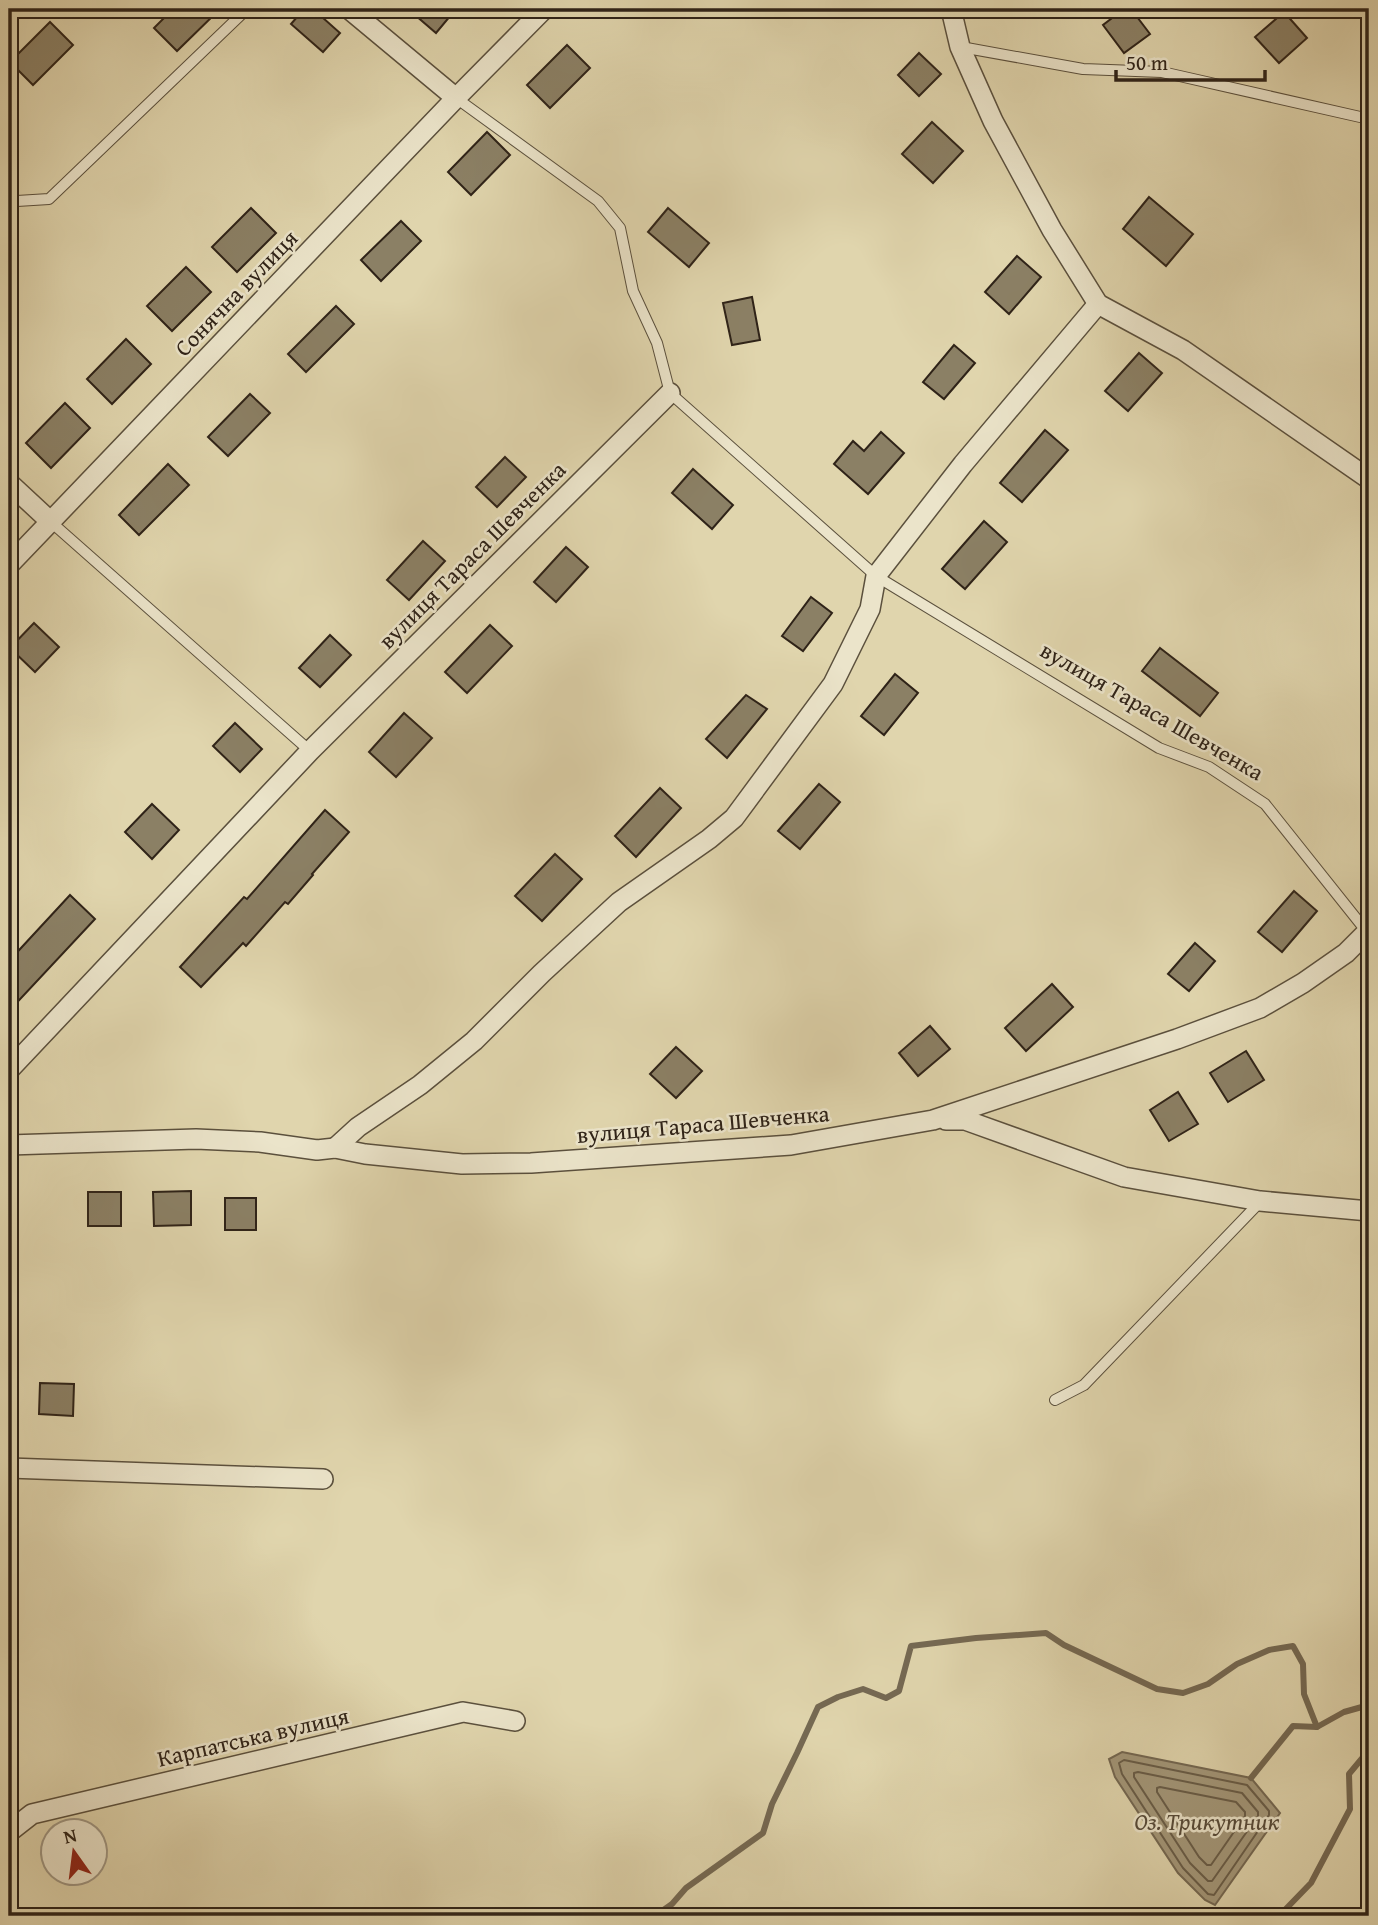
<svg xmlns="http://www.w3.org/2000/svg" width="1378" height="1925" font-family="'Gentium Book Plus',serif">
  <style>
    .water { fill: #a4987a; stroke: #756953; stroke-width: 2 }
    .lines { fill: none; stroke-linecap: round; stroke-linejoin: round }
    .shore { stroke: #6a5e49; stroke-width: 2 }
    .stream { stroke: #756953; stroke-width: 6 }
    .building { fill: #8b8065; stroke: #2f2318; stroke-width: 2 }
    .service-casing { stroke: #5b503d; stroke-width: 12 }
    .minor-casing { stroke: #5b503d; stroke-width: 22 }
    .service { stroke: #ebe4ca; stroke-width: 10 }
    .minor { stroke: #ebe4ca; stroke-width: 19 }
    .labels { text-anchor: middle; stroke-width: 5; stroke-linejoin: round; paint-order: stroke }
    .street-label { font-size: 23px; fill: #2f2318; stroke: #ebe4ca }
    .water-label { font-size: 24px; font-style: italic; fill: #584c3a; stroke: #ebe4ca }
  </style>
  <rect width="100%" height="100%" fill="#e0d5ad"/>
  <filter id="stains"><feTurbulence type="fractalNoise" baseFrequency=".00286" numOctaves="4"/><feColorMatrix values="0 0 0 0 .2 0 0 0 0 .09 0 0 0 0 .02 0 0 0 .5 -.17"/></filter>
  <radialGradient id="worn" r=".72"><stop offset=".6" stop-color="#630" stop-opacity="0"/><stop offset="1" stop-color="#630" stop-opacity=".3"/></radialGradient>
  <!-- water -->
  <polygon class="water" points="1122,1752 1251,1778 1280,1813 1215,1905 1205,1900 1178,1873 1115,1777 1109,1759"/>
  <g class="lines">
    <!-- shore -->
    <g class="shore">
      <polygon points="1124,1760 1247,1785 1269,1811 1269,1815 1214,1895 1208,1894 1183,1868 1122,1774 1119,1763"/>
      <polygon points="1138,1772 1242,1793 1258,1812 1258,1816 1212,1881 1208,1881 1190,1863 1134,1777 1134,1773"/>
      <polygon points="1160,1787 1236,1802 1245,1812 1245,1816 1211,1865 1207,1865 1199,1857 1157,1792 1157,1788"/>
    </g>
    <!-- stream -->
    <g class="stream">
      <polyline points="1251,1778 1293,1726 1317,1727 1344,1712 1369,1705"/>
      <polyline points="655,1916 672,1904 686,1888 763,1833 772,1804 797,1753 818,1707 838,1697 863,1689 886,1698 899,1691 911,1646 976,1638 1046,1633 1064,1645 1157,1689 1183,1693 1208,1684 1237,1664 1269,1650 1293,1646 1303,1664 1304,1694 1317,1727"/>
      <polyline points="1279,1916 1311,1883 1350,1809 1349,1774 1369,1750"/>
    </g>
  </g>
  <!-- building -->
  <g class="building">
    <polygon points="173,9 220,9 177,51 154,28"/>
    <polygon points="304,9 313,9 340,33 323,52 291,24"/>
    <polygon points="408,9 456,9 436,33"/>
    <polygon points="1124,9 1131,9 1150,34 1124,53 1103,25"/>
    <polygon points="1284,12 1307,38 1279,63 1255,37"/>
    <polygon points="50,22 73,45 33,85 10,62"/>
    <polygon points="567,45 590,68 550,108 527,85"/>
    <polygon points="919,53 941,74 919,96 898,75"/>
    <polygon points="932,122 963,151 933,183 902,154"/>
    <polygon points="487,132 510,155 471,195 448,172"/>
    <polygon points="1149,197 1193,234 1166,266 1123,229"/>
    <polygon points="251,208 276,233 237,272 212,247"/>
    <polygon points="668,208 709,243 689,267 648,232"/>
    <polygon points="401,221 421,241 381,281 361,260"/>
    <polygon points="1017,256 1041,277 1009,314 985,292"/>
    <polygon points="186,267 211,292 172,331 147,306"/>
    <polygon points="752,297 760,340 732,345 723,303"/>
    <polygon points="336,306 354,324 306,372 288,354"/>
    <polygon points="126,339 151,364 112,404 87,379"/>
    <polygon points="954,345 975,363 944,399 923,382"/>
    <polygon points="1139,353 1162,373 1128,411 1105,391"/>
    <polygon points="250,394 270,413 228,456 208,437"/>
    <polygon points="65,403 90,428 51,468 26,443"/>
    <polygon points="1045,430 1068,450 1022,502 1000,483"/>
    <polygon points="881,432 904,453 868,494 834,464 853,441 864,451"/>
    <polygon points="505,457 526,477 497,507 476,487"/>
    <polygon points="168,464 189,485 139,535 119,515"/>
    <polygon points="693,469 733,505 712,529 672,493"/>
    <polygon points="984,521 1007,542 965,589 942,569"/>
    <polygon points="423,541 445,561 409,600 387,580"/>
    <polygon points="566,547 588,567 556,602 534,582"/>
    <polygon points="811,597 832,613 803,651 782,636"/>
    <polygon points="34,623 59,647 35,672 10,648"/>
    <polygon points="490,625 512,646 467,693 445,672"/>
    <polygon points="330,635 351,655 320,687 299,668"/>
    <polygon points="1160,648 1218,693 1200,716 1142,671"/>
    <polygon points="895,674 918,693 884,735 861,716"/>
    <polygon points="746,695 767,709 727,758 706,739"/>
    <polygon points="404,713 432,738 396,777 369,752"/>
    <polygon points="235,723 262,749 240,772 213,746"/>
    <polygon points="819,784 840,802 800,849 778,831"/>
    <polygon points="660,788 681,808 636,857 615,836"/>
    <polygon points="152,804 179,830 152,859 125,832"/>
    <polygon points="325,810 349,832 312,874 313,875 288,904 285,902 246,946 243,943 201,987 180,967 244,897 247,899"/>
    <polygon points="555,854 582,879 542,921 515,896"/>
    <polygon points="1294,891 1317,911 1282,952 1258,932"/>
    <polygon points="70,895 95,919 9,1011 9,961"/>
    <polygon points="1195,943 1215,961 1189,991 1168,974"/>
    <polygon points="1052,984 1073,1007 1026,1051 1005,1028"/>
    <polygon points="930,1026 950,1049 918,1076 899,1053"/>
    <polygon points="676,1047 702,1071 676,1098 650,1074"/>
    <polygon points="1246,1051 1264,1080 1228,1102 1210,1073"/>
    <polygon points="1178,1092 1198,1124 1169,1141 1150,1110"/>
    <polygon points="191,1191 191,1225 154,1226 153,1192"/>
    <rect x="88" y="1192" width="33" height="34"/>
    <rect x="225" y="1198" width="31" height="32"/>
    <polygon points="40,1383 74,1384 73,1416 39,1414"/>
  </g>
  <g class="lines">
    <defs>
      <g id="service">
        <polyline points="961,47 1083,69 1162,72 1369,119"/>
        <polyline points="456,98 598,201 620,228 633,291 657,343 670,393 876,576 1159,748 1209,767 1265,804 1367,932"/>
        <polyline points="9,194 17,201 49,199 247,9"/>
        <polyline points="51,522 310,751"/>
        <polyline points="1055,1400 1084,1385 1260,1202"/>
      </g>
      <g id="minor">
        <polyline points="349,9 456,98"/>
        <polyline points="951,9 960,47 993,121 1052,230 1098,304 1183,350 1369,479"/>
        <polyline points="9,483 51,522"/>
        <polyline points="9,565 456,98 544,9"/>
        <polyline points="9,1070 310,751 670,393"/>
        <polyline points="946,1120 965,1120 1124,1177 1260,1201 1369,1211"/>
        <polyline points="9,1145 196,1139 260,1142 317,1150 335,1148 365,1154 462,1164 531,1163 791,1145 933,1120 1177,1039 1260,1008 1303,983 1346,953 1369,930"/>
        <polyline points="335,1148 358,1127 420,1085 474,1041 542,973 619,902 709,839 734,818 833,684 870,609 876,576 963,464 1098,304"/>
        <polyline points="9,1468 323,1479"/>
        <polyline points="9,1832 32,1814 463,1712 515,1721"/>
      </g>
    </defs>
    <!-- service casing -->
    <use href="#service" class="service-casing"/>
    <!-- minor casing -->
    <use href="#minor" class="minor-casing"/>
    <!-- service -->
    <use href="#service" class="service"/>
    <!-- minor -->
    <use href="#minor" class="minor"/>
  </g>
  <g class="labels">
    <!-- street labels -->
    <g class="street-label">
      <text transform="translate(236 293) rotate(-46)" y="8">Сонячна вулиця</text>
      <text transform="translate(472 555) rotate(-45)" y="8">вулиця Тараса Шевченка</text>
      <text transform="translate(1152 711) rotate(30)" y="8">вулиця Тараса Шевченка</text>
      <text transform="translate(703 1124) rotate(-5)" y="8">вулиця Тараса Шевченка</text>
      <text transform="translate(253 1737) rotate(-13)" y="8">Карпатська вулиця</text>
    </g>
    <!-- water labels -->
    <g class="water-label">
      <text x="1207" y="1830">Оз. Трикутник</text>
    </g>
  </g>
  <!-- margin -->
  <rect width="1378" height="1925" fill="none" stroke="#e0d5ad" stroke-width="35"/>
  <rect x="10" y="10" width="1357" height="1904" fill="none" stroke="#2f2318" stroke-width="3.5"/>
  <rect x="18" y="18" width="1343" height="1890" fill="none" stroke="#2f2318" stroke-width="2"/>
  <!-- north arrow -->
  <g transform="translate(74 1852) rotate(346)"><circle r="33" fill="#ebe4ca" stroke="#a09783" stroke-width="2"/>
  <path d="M0-5L12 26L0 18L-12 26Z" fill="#8f2418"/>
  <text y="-10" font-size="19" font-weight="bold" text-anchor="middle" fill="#2f2318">N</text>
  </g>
  <!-- scale -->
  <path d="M1116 70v10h149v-10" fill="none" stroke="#2f2318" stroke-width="3.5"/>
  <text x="1126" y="70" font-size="21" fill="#2f2318" stroke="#ebe4ca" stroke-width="5" paint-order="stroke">50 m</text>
  <rect width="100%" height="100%" filter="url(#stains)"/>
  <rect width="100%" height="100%" fill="url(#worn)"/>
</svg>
